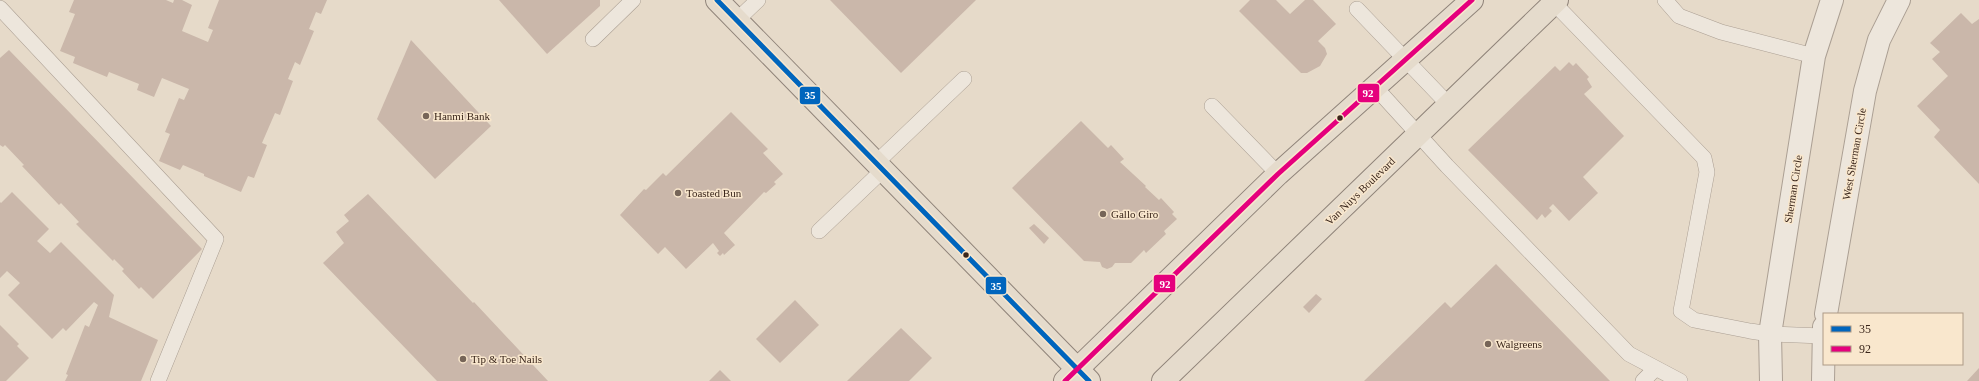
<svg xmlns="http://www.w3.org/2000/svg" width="1979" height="381" font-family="'Times New Roman',serif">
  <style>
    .building { fill: #cab7aa }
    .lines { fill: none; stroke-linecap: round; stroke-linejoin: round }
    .lane-casing { stroke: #ab9f93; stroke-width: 16 }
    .street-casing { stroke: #ab9f93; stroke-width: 24 }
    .primary-casing { stroke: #90847a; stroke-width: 24 }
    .lane { stroke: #ede6dc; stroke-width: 15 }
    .street { stroke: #ede6dc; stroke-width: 22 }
    .primary { stroke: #e5dbcc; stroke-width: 22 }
    .bus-1-casing { stroke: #f9e7cd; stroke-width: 8 }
    .bus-2-casing { stroke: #f9e7cd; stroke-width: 8 }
    .bus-1 { stroke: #0065bd; stroke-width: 5 }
    .bus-2 { stroke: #e5007d; stroke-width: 5 }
    .poi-dot { fill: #766558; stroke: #f9e7cd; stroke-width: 1.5 }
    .bus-dot { fill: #3a261b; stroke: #f9e7cd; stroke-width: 1.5 }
    .labels { text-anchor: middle; stroke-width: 3; stroke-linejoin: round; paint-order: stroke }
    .poi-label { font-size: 11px; fill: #3a261b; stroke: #f9e7cd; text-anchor: start }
    .street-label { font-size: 11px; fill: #3a261b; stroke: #f9e7cd }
    .line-badge { stroke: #f9e7cd; stroke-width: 1.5 }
    .badge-label { font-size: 11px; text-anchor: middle; font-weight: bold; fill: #fff }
  </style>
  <rect width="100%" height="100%" fill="#e6dac9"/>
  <!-- building -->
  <g class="building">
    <polygon points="74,0 166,0 173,3 174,0 182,0 192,5 182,31 208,42 213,30 208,28 219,0 327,0 321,14 316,12 309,29 314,31 300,65 295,62 288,79 293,81 280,115 275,113 262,143 267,145 254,178 248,176 241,192 204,176 204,174 183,165 180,170 159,161 170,134 165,132 179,98 184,100 189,89 162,78 154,97 137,90 139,84 109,72 107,77 73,63 75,57 60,51 75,14 69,12"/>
    <polygon points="499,0 600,0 600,6 547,54"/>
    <polygon points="830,0 976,0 901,73"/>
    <polygon points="1250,0 1276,0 1290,14 1305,0 1313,0 1336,24 1318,41 1325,48 1327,54 1320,66 1307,73 1301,73 1239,11"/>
    <polygon points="1961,13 1972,24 1979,19 1979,184 1934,137 1940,130 1917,106 1948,76 1932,59 1940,52 1930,43"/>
    <polygon points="411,40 491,126 435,179 377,119"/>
    <polygon points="9,50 202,249 153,299 141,287 139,289 122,271 124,269 114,259 113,261 76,224 79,222 61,203 59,205 22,166 24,165 5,145 3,147 0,145 0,58"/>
    <polygon points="1569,62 1573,66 1576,63 1589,77 1587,79 1592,87 1584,94 1624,136 1583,177 1598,193 1569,221 1553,204 1549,208 1552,211 1545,218 1542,214 1537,220 1468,150 1555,66 1560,71"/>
    <polygon points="731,112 768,149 763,153 783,174 774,182 776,184 766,193 764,192 724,233 735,245 724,255 723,253 720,256 717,253 719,251 713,243 686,269 665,247 658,254 620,215 644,189 646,190 663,173 666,176"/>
    <polygon points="1081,121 1108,148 1111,145 1124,159 1120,162 1146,186 1145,187 1159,200 1161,198 1174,212 1172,214 1177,219 1164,231 1166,234 1146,253 1144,250 1131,263 1115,263 1112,267 1107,269 1102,267 1100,262 1084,261 1012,188"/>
    <polygon points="12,192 49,229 37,241 50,253 61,242 114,295 109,317 158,340 141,381 65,381 68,375 66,374 85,325 89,327 98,305 94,302 66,331 63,328 52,339 8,295 20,283 7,271 0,278 0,202 1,203"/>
    <polygon points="368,194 473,303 474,302 548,381 437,381 323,263 344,243 336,232 349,221 344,215"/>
    <polygon points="1034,224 1049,238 1044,244 1029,228"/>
    <polygon points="1496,264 1610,381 1364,381 1445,302 1451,308"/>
    <polygon points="1316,294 1322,299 1309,313 1303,307"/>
    <polygon points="795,300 819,325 780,363 756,339"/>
    <polygon points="0,325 19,344 17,346 29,358 6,381 0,381"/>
    <polygon points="901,328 932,358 909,381 847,381"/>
    <polygon points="1979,368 1979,381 1967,381"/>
    <polygon points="720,370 731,381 709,381"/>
  </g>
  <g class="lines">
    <defs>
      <g id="lane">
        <polyline points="1551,0 1704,158 1707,172 1681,311 1694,320 1750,331 1770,334 1822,336"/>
        <polyline points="1665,0 1679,16 1721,32 1814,56"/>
        <polyline points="0,8 216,239 158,381"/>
        <polyline points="1357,9 1448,104"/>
        <polyline points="737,20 758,0"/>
        <polyline points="593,39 633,0"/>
        <polyline points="1375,87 1447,166 1629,354 1680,381"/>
        <polyline points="1212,106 1278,174"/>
        <polyline points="876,163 964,79"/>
        <polyline points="819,231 883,170"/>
        <polyline points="1643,381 1655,369"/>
      </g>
      <g id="street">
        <polyline points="1826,314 1865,91 1879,40 1899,0"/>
        <polyline points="1771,381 1770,334 1814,56 1832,0"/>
        <polyline points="1823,381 1824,327"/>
      </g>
      <g id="primary">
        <polyline points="717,0 1089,381"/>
        <polyline points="1065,381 1278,174 1472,0"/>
        <polyline points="1163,381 1557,0"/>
      </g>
    </defs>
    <!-- lane casing -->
    <use href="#lane" class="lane-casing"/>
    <!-- street casing -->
    <use href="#street" class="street-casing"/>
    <!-- primary casing -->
    <use href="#primary" class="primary-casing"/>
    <!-- lane -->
    <use href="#lane" class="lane"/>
    <!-- street -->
    <use href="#street" class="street"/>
    <!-- primary -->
    <use href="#primary" class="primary"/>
    <defs>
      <polyline id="bus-1" points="717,0 1089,381"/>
      <polyline id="bus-2" points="1065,381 1278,174 1472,0"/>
    </defs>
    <!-- bus-1 casing -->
    <use href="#bus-1" class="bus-1-casing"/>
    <!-- bus-2 casing -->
    <use href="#bus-2" class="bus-2-casing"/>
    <!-- bus-1 -->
    <use href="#bus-1" class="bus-1"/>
    <!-- bus-2 -->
    <use href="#bus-2" class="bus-2"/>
  </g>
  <!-- markers -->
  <g class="poi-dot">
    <circle cx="426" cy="116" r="4"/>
    <circle cx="678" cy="193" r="4"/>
    <circle cx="1103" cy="214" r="4"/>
    <circle cx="1488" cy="344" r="4"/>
    <circle cx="463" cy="359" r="4"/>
  </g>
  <g class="bus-dot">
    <circle cx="1340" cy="118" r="3.5"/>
    <circle cx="966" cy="255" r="3.5"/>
  </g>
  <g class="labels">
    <!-- poi labels -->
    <g class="poi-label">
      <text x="434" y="120">Hanmi Bank</text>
      <text x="686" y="197">Toasted Bun</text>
      <text x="1111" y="218">Gallo Giro</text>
      <text x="1496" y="348">Walgreens</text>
      <text x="471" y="363">Tip &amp; Toe Nails</text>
    </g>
    <!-- street labels -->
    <g class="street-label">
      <text transform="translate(1854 154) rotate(-80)" y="4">West Sherman Circle</text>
      <text transform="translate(1793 189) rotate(-81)" y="4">Sherman Circle</text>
      <text transform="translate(1360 191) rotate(-44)" y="4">Van Nuys Boulevard</text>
    </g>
  </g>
  <g class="line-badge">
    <rect x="1357" y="83" width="23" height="20" rx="4" fill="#e5007d"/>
    <rect x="799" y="86" width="22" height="19" rx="4" fill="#0065bd"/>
    <rect x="1153" y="274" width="23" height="19" rx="4" fill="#e5007d"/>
    <rect x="985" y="276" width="22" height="19" rx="4" fill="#0065bd"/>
  </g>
  <g class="badge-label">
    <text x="1368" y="97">92</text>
    <text x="810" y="99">35</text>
    <text x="1165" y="288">92</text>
    <text x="996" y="290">35</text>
  </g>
  <!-- legend -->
  <rect x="1823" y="313" width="140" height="52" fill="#f9e7cd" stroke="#ad9a86"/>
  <rect x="1831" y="326" width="20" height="6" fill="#0065bd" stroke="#ad9a86"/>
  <text x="1859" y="333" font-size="12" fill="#3a261b">35</text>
  <rect x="1831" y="346" width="20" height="6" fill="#e5007d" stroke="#ad9a86"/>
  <text x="1859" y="353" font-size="12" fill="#3a261b">92</text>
</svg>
